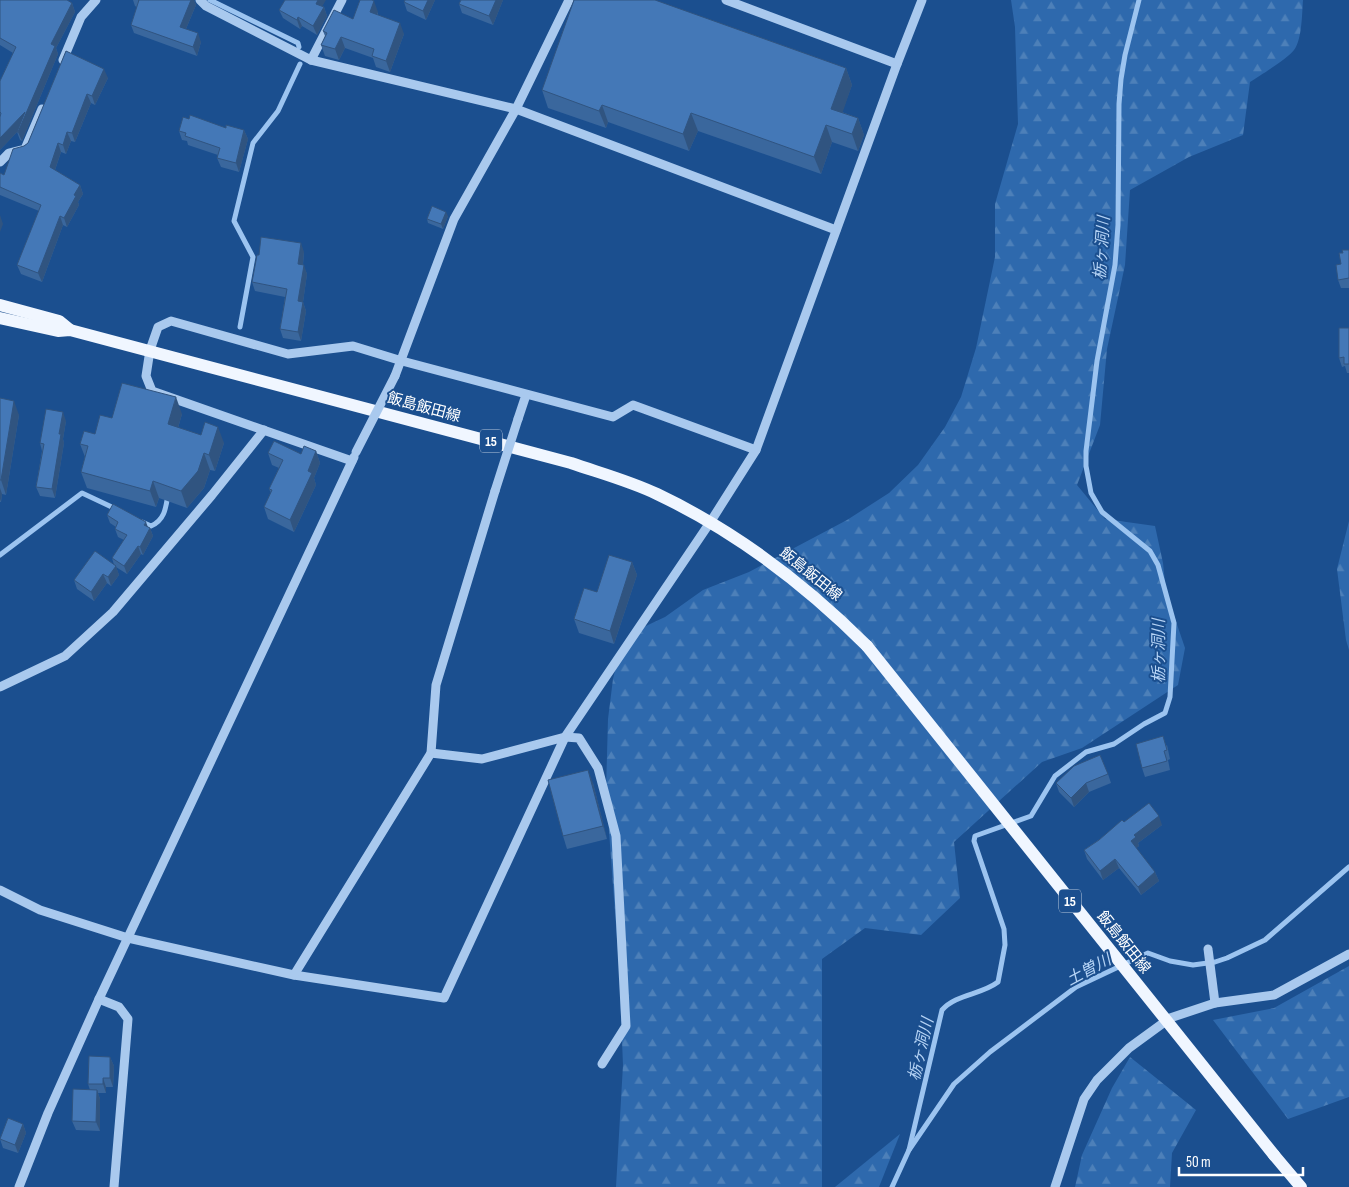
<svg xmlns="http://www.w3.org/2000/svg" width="1349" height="1187" font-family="'Sofia Sans Condensed','Noto Sans JP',sans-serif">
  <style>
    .forest { fill: url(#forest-firs) }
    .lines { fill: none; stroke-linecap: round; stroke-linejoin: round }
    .stream { stroke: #9cc4f0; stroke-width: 5 }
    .minor { stroke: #a9c9ee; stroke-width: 9 }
    .major { stroke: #f0f6ff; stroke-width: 12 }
    .minor-bridge { stroke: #a9c9ee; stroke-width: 9 }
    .major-bridge { stroke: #f0f6ff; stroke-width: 12 }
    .wall { fill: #3a679d }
    .shaded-wall { fill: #305480 }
    .building { fill: #4478b7; stroke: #305480 }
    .labels { text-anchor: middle; stroke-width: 4; stroke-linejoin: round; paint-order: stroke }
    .shield { fill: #1b4f8f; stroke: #bbcadd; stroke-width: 1 }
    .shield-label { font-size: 14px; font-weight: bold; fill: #fff }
    .street-label { font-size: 15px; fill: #fff; stroke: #1b4f8f }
    .water-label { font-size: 16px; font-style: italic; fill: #b5d3f5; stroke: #1b4f8f }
  </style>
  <defs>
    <pattern id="forest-firs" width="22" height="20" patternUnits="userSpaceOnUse" patternTransform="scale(1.25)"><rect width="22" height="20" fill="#2e69ad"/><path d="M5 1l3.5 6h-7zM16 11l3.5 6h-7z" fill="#4d80b9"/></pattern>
  </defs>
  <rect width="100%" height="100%" fill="#1b4f8f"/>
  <!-- forest -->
  <g class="forest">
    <path d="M1011,0H1303C1302,13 1302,40 1294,50C1287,59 1261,75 1250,82L1243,135L1189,157L1130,190L1125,265L1107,349L1100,425L1077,485L1105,519L1155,526L1163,563L1166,592L1185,648L1178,685L1082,748L1042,762L954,842L960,898L921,935L865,928L822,959V1187H616L623,1065L619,966L606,791L608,719L613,679L618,659L633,632L665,617L703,590L749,572L847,520L889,493L918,465L945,427L961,397L976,348L995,257V204L1018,124L1015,27Z"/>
    <polygon points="1349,521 1349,650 1346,640 1337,569"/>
    <polygon points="1349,966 1349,1097 1288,1119 1213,1020 1274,1008"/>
    <polygon points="1130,1057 1196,1110 1172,1153 1170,1187 1075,1187 1082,1155 1112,1088"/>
    <polygon points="900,1134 879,1187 835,1187"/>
  </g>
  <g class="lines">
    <!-- stream -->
    <g class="stream">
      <polyline points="210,0 298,43 299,47"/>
      <polyline points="240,327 253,257 234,221 253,143 278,111 300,64"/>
      <path d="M142,522L151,526C165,520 166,507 168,494"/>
      <polyline points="0,555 82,493 116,509"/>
      <path d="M909,1150L942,1010C956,994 981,995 998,982L1005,945L1004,929L974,841L975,836L1031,816L1055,776L1086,752L1114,744L1144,724L1165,713L1170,697L1174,623L1158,565L1150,551L1102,512L1091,493L1086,466V451L1097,361L1115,265L1118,225L1119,104L1121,79L1125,55L1139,0"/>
      <polyline points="892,1187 909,1150 954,1084 990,1052 1076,987 1148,953 1170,961 1193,965 1215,962 1227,958 1265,940 1349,867"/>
    </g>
    <!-- minor -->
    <g class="minor">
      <polyline points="200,0 206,6 311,60 516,109 836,230"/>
      <polyline points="726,0 897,64"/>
      <polyline points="63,60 81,17 96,0"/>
      <polyline points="311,60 342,0"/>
      <polyline points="0,162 9,153 25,149 42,109"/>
      <polyline points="395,376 454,219 516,109 569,0"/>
      <polyline points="518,419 526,395"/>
      <polyline points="352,461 152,391 146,376 150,350 158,327 171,321 288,354 353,346 402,361 613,417 633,405 756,450"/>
      <polyline points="0,687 65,656 113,612 212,495 264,430"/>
      <polyline points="431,753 482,759 565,737 579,738 598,768 616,836 626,1026 602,1064"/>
      <polyline points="0,890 40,910 128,938 294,975 444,998 565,737 711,521 756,450 897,64 922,0"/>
      <polyline points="1208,949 1215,1003"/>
      <polyline points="294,975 431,753 436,685 495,491"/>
      <polyline points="99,999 119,1007 128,1019 114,1187"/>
      <polyline points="19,1187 48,1113 99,999 354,457"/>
      <polyline points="1055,1187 1084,1099 1097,1080 1129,1048 1170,1018 1215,1003 1274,995 1349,954"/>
    </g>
    <!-- major -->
    <g class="major">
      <polyline points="0,305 59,321 70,330"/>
      <path d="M0,318L58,331L70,330L571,463C600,473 630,481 657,494C737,532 805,584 867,646"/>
      <polyline points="1274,1155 1301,1187"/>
    </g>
    <!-- minor-bridge -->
    <g class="minor-bridge">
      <polyline points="356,452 395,376"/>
      <polyline points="495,491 518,419"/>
    </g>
    <!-- major-bridge -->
    <polyline class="major-bridge" points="867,646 1274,1155"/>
  </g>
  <!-- wall -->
  <g class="wall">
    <polygon points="0,0 72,3 75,12 56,48 58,54 22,141 20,140 17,132 0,150 0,81 13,53 0,45"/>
    <polygon points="133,0 194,0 196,5 186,29 201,42 197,56 134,33 131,25 137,7 135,6"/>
    <polygon points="435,0 426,20 407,11 404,2"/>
    <polygon points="461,0 503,0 493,25 462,13 459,4"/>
    <polygon points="322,6 324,7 327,16 317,35 302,26 300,29 283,18 279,10"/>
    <polygon points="378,12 378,15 404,34 390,72 376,67 373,58 345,48 339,60 325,56 321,45 325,36 323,31 353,19"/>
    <polygon points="66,51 108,78 95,105 91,103 75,142 71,141 66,154 61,152 55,170 80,185 83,194 78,202 79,205 67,227 63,225 42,282 21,274 17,265 39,211 0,195 0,173 4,175 24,146 28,143"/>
    <polygon points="846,68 852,85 842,112 858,118 864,135 858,151 832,142 821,174 698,131 689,151 608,122 606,128 548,108 542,90"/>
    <polygon points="189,119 226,128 244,130 248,139 239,172 221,167 217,158 218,155 188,145 187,141 182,140 179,131"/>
    <polygon points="448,216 443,229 428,223 427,219"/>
    <polygon points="1349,250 1349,288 1341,288 1338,280 1343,253"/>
    <polygon points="304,252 303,265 307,274 303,302 306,311 301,341 283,338 280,329 285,297 255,291 252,282"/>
    <polygon points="1349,328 1349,373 1347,373 1345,366 1342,367 1339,358"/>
    <polygon points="0,398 19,415 6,495 2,494 1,502 0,502"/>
    <polygon points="182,414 178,428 224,443 215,471 210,470 204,488 187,508 159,498 156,507 87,488 81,472 85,457 80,444 95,434 112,418"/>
    <polygon points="66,421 63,439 64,443 55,498 40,496 36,487 42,451 40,443"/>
    <polygon points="316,451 320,463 314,478 316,485 294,532 268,519 264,507 271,493 269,489 279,468 272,465 268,453 301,454"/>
    <polygon points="107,515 150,528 153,536 143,555 141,554 127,574 116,567 119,575 111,586 107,583 94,601 77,589 74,580 114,565 112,558 124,540 118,537 115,529 116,527 110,523"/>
    <polygon points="632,562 637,575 614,644 579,633 574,619 597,592"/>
    <polygon points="1167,745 1170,759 1168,760 1170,770 1145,777 1142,768"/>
    <polygon points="1108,774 1111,783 1089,792 1074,807 1059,792 1056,783"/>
    <polygon points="593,783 607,839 567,849 563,836"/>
    <polygon points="1124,822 1162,825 1138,843 1139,846 1136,848 1155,872 1159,881 1141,895 1119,868 1103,880 1087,859 1084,850"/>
    <polygon points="110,1057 114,1066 113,1087 106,1087 106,1093 98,1093 100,1099 100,1131 76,1130 72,1121 90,1090 88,1084"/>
    <polygon points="23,1124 26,1133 18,1153 3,1148 0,1139"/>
  </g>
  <!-- shaded-wall -->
  <g class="shaded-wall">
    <polygon points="191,0 194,0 196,5 183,36 180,27"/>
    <polygon points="318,0 326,0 319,12 316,4"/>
    <polygon points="428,0 435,0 426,20 423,11"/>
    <polygon points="496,0 503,0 493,25 489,16"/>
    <polygon points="374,1 378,12 374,23 370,12"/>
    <polygon points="72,3 75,12 56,48 58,54 22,141 18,132 19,130 0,150 0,138 25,112 51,44"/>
    <polygon points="324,7 327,16 317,35 313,26"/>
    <polygon points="298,17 302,26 300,29 297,20"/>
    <polygon points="400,23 404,34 390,72 386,61"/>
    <polygon points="198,33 201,42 197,56 193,47"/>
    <polygon points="341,37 345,48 339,60 335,49"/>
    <polygon points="846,68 852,85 838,126 831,109"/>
    <polygon points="104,69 108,78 95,105 92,96"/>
    <polygon points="87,94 91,103 75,142 72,133"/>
    <polygon points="602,105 608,122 606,128 599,111"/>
    <polygon points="691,113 698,131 689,151 683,134"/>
    <polygon points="858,118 864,135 858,151 852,134"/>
    <polygon points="826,125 832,142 821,174 814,157"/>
    <polygon points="244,130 248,139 239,172 236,163"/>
    <polygon points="67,132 71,141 66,154 63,145"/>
    <polygon points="58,143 61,152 53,176 50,167"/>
    <polygon points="80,185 83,194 78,202 79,205 67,227 64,218 74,195"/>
    <polygon points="446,212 448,216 443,229 441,224"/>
    <polygon points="0,215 3,224 0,232"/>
    <polygon points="60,216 63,225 42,282 38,273"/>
    <polygon points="301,243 304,252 302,273 298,264"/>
    <polygon points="304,265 307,274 303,302 306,311 301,341 298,332 298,301"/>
    <polygon points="176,397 182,414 174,441 168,424"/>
    <polygon points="14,401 19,415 6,495 1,480"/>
    <polygon points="63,412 66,421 63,439 64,443 55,498 52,489 59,434"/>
    <polygon points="218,427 224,443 215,471 209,455"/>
    <polygon points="316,451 320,463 314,478 316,485 294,532 290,520 308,471"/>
    <polygon points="204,453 210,470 204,488 187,508 181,491"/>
    <polygon points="153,481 159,498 156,507 150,491"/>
    <polygon points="0,488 2,494 1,502 0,499"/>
    <polygon points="146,522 149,530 150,528 153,536 143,555 140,547 144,525"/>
    <polygon points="138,546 141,554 127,574 124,566"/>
    <polygon points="632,562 637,575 614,644 610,631"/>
    <polygon points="116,566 119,575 111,586 108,577"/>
    <polygon points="103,574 107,583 94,601 91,592"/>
    <polygon points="588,770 593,783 607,839 603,826"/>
    <polygon points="1086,783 1089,792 1074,807 1071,798"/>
    <polygon points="1159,816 1162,825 1138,843 1139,846 1134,850 1131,841 1134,835"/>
    <polygon points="1115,859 1119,868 1103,880 1100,871"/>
    <polygon points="1155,872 1159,881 1141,895 1138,887"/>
    <polygon points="110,1057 114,1066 113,1087 110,1078"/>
    <polygon points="103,1078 106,1087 106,1093 103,1084"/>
    <polygon points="97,1090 100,1099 100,1131 96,1122"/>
    <polygon points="23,1124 26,1133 18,1153 15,1145"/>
  </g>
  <!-- building -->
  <g class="building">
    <polygon points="0,0 67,0 72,3 51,44 55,46 18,132 17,132 25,112 0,138 0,117 1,113 0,112 0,81 16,47 0,38"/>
    <polygon points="138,0 191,0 180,27 198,33 193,47 131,25 139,0"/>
    <polygon points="285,0 318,0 316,4 324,7 313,26 298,17 297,20 279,10"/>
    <polygon points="360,0 372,0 374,1 370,12 400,23 386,61 372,56 374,49 341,37 335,49 321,45 327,33 323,31 334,10 353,19"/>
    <polygon points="405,0 428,0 423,11 404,2"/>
    <polygon points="461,0 496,0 489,16 459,4"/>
    <polygon points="574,0 655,0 846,68 831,109 858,118 852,134 826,125 814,157 691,113 683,134 602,105 599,111 542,90"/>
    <polygon points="66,51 104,69 92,96 87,94 72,133 67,132 63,145 58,143 50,167 80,185 74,195 76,196 64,218 60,216 38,273 17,265 41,205 0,187 0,173 4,175 13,149 24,146 28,143"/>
    <polygon points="190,115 226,128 226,125 244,130 236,163 217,158 220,148 185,136 186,133 179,131 183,117 189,119"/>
    <polygon points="432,206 446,212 441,224 427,219"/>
    <polygon points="261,237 301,243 298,264 304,265 298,301 303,302 298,332 280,329 287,289 252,282 257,255 259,255"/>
    <polygon points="1342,250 1349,250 1349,278 1338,280 1336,265 1341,264 1339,253 1343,253"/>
    <polygon points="1339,328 1349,328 1349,364 1344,364 1344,357 1339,358"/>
    <polygon points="122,383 176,397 168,424 201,435 205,422 218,427 209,455 204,453 198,471 181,491 153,481 150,491 81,472 88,446 80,444 84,431 95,434 100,415 112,418"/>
    <polygon points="0,398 14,401 1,480 0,480"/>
    <polygon points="46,409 63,412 59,434 61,434 52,489 36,487 44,444 40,443"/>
    <polygon points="274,441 301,454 304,446 316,451 308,471 312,473 290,520 264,507 272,490 269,489 283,460 268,453"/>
    <polygon points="113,504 146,522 144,525 150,528 140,547 138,546 124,566 112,558 127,535 115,529 118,522 107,515"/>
    <polygon points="95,551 116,566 108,577 103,574 91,592 74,580"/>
    <polygon points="609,555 632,562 610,631 574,619 584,588 597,592"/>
    <polygon points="1163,736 1167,750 1164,751 1167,761 1142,768 1136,744"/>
    <polygon points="1100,755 1108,774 1086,783 1071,798 1056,783 1074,766"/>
    <polygon points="588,770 603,826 563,836 548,780"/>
    <polygon points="1149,803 1159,816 1134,835 1136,837 1131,841 1155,872 1138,887 1115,859 1100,871 1084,850 1099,840 1122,820 1124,822"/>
    <polygon points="89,1056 110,1057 110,1078 103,1078 103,1084 88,1084"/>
    <polygon points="73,1089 97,1090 96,1122 72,1121"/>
    <polygon points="8,1118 23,1124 15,1145 0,1139"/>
  </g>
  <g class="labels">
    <!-- shield labels -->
    <g class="shield">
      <rect x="480" y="429.5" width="22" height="23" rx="4"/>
      <rect x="1059" y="889.5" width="22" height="23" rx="4"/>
    </g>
    <g class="shield-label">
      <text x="491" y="446">15</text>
      <text x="1070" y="906">15</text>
    </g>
    <!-- street labels -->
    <g class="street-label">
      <text transform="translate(424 407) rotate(15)" y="5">飯島飯田線</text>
      <text transform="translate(811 574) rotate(39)" y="5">飯島飯田線</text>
      <text transform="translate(1124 942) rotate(51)" y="5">飯島飯田線</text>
    </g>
    <!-- water labels -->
    <g class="water-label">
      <text transform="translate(1101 248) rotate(-86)" y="6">栃ヶ洞川</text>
      <text transform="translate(1158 651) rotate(-90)" y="6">栃ヶ洞川</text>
      <text transform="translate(1088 969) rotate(-28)" y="6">土曽川</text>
      <text transform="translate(920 1049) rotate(-77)" y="6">栃ヶ洞川</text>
    </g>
  </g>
  <!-- scale -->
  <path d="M1179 1167v8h124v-8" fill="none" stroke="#ffffff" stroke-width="2.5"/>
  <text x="1186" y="1167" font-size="15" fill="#ffffff" stroke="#1b4f8f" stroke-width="4" paint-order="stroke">50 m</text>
</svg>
